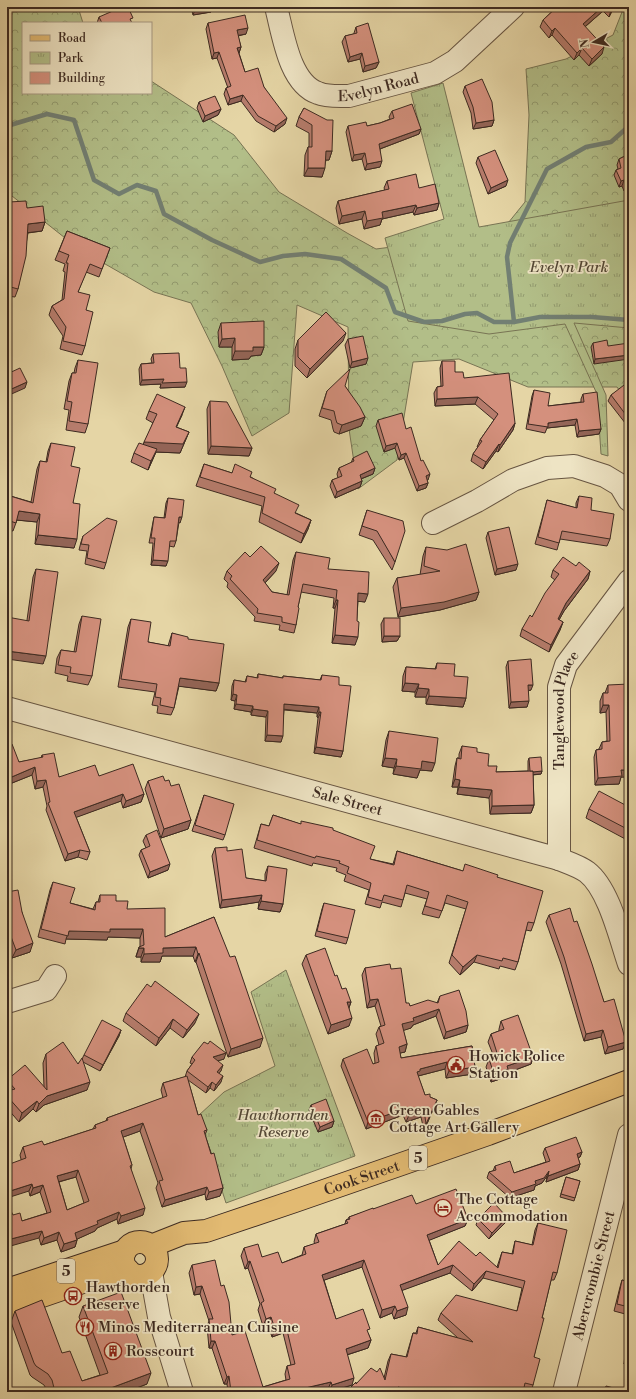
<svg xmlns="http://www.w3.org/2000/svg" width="636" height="1399" font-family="'Libre Bodoni',serif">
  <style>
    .forest { fill: url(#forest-crowns); stroke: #787454 }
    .park { fill: url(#park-tufts); stroke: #787454 }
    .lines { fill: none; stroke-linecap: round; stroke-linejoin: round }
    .stream { stroke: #727f73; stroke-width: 4.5 }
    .minor-casing { stroke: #675542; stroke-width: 24 }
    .major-casing { stroke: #3d2a21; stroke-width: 24 }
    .minor { stroke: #eee4c4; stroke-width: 22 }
    .major { stroke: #e2ba72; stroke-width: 22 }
    .wall { fill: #b67c6c; stroke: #3d2a21; fill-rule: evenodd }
    .shaded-wall { fill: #946558; stroke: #3d2a21 }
    .building { fill: #d4907d; stroke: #3d2a21; fill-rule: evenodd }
    .labels { text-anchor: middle; stroke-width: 3.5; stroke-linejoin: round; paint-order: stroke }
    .shield { fill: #eee4c4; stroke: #726252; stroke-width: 1 }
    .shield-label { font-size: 14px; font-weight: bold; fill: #3d2a21 }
    .street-label { font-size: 15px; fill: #3d2a21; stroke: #eee4c4 }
    .park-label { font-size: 15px; font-style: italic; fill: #544836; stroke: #eee4c4 }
    .poi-label { font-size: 15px; fill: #3d2a21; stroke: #eee4c4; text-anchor: start }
  </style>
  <defs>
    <pattern id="forest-crowns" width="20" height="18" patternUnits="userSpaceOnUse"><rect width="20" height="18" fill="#b2be88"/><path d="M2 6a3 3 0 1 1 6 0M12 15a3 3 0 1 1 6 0" fill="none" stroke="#929b6f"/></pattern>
    <pattern id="park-tufts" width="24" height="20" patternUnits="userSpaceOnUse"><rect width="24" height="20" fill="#b2be88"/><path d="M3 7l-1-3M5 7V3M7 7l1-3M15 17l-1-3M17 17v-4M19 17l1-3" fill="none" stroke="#929b6f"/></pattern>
  </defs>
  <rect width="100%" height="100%" fill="#e5d5a5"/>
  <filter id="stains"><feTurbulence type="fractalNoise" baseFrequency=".005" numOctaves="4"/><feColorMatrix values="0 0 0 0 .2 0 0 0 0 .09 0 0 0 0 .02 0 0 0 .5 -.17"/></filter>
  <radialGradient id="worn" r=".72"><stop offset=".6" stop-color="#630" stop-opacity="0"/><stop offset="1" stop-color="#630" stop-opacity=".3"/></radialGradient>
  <!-- forest -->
  <polygon class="forest" points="7,7 78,7 83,23 23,23 23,93 151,93 151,81 234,135 279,192 347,233 376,249 500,233 525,202 529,115 526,69 566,59 613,35 624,7 629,7 629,404 617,387 528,387 459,359 413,362 397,460 358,489 349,429 348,327 297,305 289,413 252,436 222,366 191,303 154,292 79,249 7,192"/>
  <!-- park -->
  <g class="park">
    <polygon points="443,83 479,227 629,200 629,328 574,323 606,395 608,456 601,454 597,394 565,324 489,334 408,321 385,238 444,219 411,93"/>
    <polygon points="286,970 355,1156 226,1203 198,1116 224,1092 275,1066 251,992"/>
  </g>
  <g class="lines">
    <!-- stream -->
    <g class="stream">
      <polyline points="7,126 47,114 74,120 94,180 119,194 137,185 156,191 164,214 212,240 260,262 283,256 305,254 341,259 386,288 395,312 424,322 442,321 465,314 477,313 494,322 514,322 540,317 592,317 629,320"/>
      <polyline points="514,322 507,257 510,243 547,169 586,147 611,142 629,126"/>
    </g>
    <defs>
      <g id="minor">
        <path id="s1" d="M276,7C283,33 289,83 318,93C327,97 339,96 349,96L435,73L455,61L513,7"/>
        <polyline points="433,523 477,501 513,480 547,468 574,466 605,476 620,485 629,500"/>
        <path id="s2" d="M7,708L559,859C569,863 579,866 587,872C609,889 620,938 629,964"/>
        <path id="s3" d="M559,859V687L566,665L629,581"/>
        <polyline points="7,1002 46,990 55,976"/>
        <polyline points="151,1272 159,1317 182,1392"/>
        <path id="s4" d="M564,1392L629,1135"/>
      </g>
      <g id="major">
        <circle cx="140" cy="1259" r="17"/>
        <path id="s5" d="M151,1246L184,1233L206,1231L295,1201L488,1134L629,1081"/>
        <polyline points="7,1290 125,1251"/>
        <polyline points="7,1308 103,1275 128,1270"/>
      </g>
    </defs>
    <!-- minor casing -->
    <use href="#minor" class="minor-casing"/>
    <!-- major casing -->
    <use href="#major" class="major-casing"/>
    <!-- minor -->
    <use href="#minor" class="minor"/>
    <!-- major -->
    <use href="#major" class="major"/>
  </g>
  <!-- wall -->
  <g class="wall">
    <polygon points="191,7 213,7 211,12 193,15"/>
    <polygon points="436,7 443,7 439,10"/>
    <polygon points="557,7 614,7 609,17 603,11 585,27 602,54 589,66 579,55 574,60 552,35 549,38 540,27 543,20"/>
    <polygon points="99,17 131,23 132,23 97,23"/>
    <polygon points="208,23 246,34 238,36 241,47 239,53 245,72 264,87 285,124 274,132 256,121 241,101 228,105 224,94 226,88 228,88 217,58 212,59 206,29"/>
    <polygon points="356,27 379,62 376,68 363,72 360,59 348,62 342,42 345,36 354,34 354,33"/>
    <polygon points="465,86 494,120 492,126 473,129 471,113 463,92"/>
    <polygon points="199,102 221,109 218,115 203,122 197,108"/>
    <polygon points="304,108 332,151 329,160 326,160 322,177 304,176 305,155 308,147 309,147 309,133 296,126 299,117"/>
    <polygon points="392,111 421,129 419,134 380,149 380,167 365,170 362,159 352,161 346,132 348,126 367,126 380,123 390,119 389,117"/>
    <polygon points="629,154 629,189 624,191 622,186 619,187 614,175 616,170 618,169 617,165 619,159"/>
    <polygon points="478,157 506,186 488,194 476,163"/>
    <polygon points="387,181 419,188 439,203 437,210 414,215 413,212 382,219 380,225 364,229 362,219 339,224 336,208 338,201 385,190 384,188"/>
    <polygon points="9,202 27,208 45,222 42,231 28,233 18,289 15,297 7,296 7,208"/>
    <polygon points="67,231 110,248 99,277 86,272 78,292 86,310 85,346 82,355 60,349 63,336 49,315 52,306 62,300 65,272 63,271 65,264 55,260"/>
    <polygon points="221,323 264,347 261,355 251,356 249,359 232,360 232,347 219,347 218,332"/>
    <polygon points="348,339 366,364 350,368 345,345"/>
    <polygon points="298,340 343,341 307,378 295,366 295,349"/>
    <polygon points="593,343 608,346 594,364 591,347"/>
    <polygon points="153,354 180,368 185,387 160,388 161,384 140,385 139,369 141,364 152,363 151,359"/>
    <polygon points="78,360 88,424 85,433 66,430 69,410 64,409 69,381 72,373 74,373 75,368"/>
    <polygon points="442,361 455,372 464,378 515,423 513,430 498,452 496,451 483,469 471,461 473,454 478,447 477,447 480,440 494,420 475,404 435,406 434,393 437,387 441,386 440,368"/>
    <polygon points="629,384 629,428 608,401 611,395"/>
    <polygon points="345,386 365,417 361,426 339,434 334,432 333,429 331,420 319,416 327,391"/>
    <polygon points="534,390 548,406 581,402 581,399 583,394 601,429 599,434 577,437 575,425 547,428 545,433 526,429 532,396"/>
    <polygon points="210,401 252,448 249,456 208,454 207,409"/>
    <polygon points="149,411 182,415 176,427 189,432 180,453 156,452 148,470 131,462 134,453 144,444 153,423 146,419"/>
    <polygon points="378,420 406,429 421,461 428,480 427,480 428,483 426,488 417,491 404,458 399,460 395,448 384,452 376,426"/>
    <polygon points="51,443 71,466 73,503 74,548 35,544 37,522 17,520 13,531 7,530 7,495 31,502 37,469 40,461 46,462 48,451"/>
    <polygon points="353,458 375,468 373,474 361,479 362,481 360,487 335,498 330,486 332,480 338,478 337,474 339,468 351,463"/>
    <polygon points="204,464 232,473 251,477 274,493 296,513 311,520 308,529 301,543 259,522 262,506 196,486"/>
    <polygon points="579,496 591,510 610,539 607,546 560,539 557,550 535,544 545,508 547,500 576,508 576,503"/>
    <polygon points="168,498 180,523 179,522 176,541 174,547 169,546 166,566 151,565 153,543 149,543 153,522 154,517 164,518 166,503"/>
    <polygon points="367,510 395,562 392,570 373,540 359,535"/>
    <polygon points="488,532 516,570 495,575 486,538"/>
    <polygon points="83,536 106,563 104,569 85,564 87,551 79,550 81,542"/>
    <polygon points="426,547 479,592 476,600 440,610 398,617 393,587 397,578 420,575 423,556"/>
    <polygon points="296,552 328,569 365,602 358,601 355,645 332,643 335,608 333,608 334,598 301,592 298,607 296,625 294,633 279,630 280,625 254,621 255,617 227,587 228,583 224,579 227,571 250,557 276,571 265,583 272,592 287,595 293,560"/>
    <polygon points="576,566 590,571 588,579 564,611 559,620 563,622 560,630 549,652 520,636 522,629 532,617 555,580 551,577 553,570"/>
    <polygon points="36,569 43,664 27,620 33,577"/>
    <polygon points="82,616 92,676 88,685 67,681 68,676 55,673 57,658 61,650 74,652 79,624"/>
    <polygon points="384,618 400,636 397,641 382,642 381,624"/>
    <polygon points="131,619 148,642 168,646 172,633 188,639 219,683 216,691 179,686 174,708 171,715 157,713 158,706 152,705 155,692 118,687 128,627"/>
    <polygon points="508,661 531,690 528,691 527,707 509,708 506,667"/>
    <polygon points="437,663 454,676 466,698 463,707 426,704 426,697 415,697 415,692 402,691 403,676 406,667 435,669"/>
    <polygon points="258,674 283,678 283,676 320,680 322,675 339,685 343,751 341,757 314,753 318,718 317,717 317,713 284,710 281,742 265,741 266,717 251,715 251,712 234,709 235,701 231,700 232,686 234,680 245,682 247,676 257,678"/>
    <polygon points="608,685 628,719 625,724 628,777 621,777 619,784 595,785 594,757 596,750 599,749 602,742 607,741 606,712 600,713 600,701 603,693 605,693"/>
    <polygon points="389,731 432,771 420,770 417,778 393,774 394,768 382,766 386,740"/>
    <polygon points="7,746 19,762 41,758 42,755 59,777 99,776 144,794 141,802 123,808 121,801 76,817 90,852 87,860 78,857 65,861 46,810 47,806 43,787 35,789 32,775 7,785"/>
    <polygon points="462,746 477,752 488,766 496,772 528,771 528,761 529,758 542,771 541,774 533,775 534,805 531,813 490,814 489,798 457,794 458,787 452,787 455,766 457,758 459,758 459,754"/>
    <polygon points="148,781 171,786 191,820 188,829 161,838 145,789"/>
    <polygon points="204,795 225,835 223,840 192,831"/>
    <polygon points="629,807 629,841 586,818 589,809"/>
    <polygon points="273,815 300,824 333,830 370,859 393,864 397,851 463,871 497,877 534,923 531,931 526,930 518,962 515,970 500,966 499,969 474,962 460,975 449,963 466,909 445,903 439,918 422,914 427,899 405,893 401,907 382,902 380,908 365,904 369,890 344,881 346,875 336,871 337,868 313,863 312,866 254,848 261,824 269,826"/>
    <polygon points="146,835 168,870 148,878 139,855 141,850 146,848 143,841"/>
    <polygon points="215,848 227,851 246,878 265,881 265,874 268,866 283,904 280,912 258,909 259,902 220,908 212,856"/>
    <polygon points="53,882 70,903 93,909 96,902 98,902 100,895 116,901 165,937 214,917 260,1047 228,1057 196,962 195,962 193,956 162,956 160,962 141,962 141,957 136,957 136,956 139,947 140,947 140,938 108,937 107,940 66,939 65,944 38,937 50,890"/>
    <polygon points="7,892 22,912 30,952 12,958 7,943"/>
    <polygon points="324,903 348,938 346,944 315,936 322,909"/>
    <polygon points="549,915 574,922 604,1002 626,1042 623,1049 605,1054 601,1037 584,1041 561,964 546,922"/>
    <polygon points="306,955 335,976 342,989 351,1002 349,1008 349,1026 328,1034 302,964"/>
    <polygon points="365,968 391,969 406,1003 410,1006 437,1003 440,996 468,1025 466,1032 444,1039 436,1016 413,1025 411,1028 403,1030 407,1044 405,1052 400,1053 401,1058 472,1046 475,1067 473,1074 446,1078 445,1069 418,1076 425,1095 437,1100 424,1131 421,1117 406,1122 403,1115 366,1129 341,1066 343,1059 373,1064 375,1063 374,1053 376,1046 379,1045 376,1034 379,1027 381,1026 375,1006 367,1008 362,975"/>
    <polygon points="126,1013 195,1023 183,1038 170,1028 156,1046 123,1021"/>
    <polygon points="501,1021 533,1057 531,1064 507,1073 506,1077 491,1082 486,1067 489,1059 494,1057 488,1042 491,1034 499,1031 499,1029"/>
    <polygon points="121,1030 119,1036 100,1071 83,1062 87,1090 44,1105 36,1112 33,1109 19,1122 7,1108 7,1080 44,1087 43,1063 46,1054 78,1064 82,1059 84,1055"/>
    <path d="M192,1057L224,1059L217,1061L221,1071L219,1073L221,1082L214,1091L210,1088L206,1093L188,1080L198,1115L207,1130L205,1135L223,1188L220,1196L206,1200L205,1194L162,1207L156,1188L158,1183L140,1131L123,1137L132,1165L131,1169L143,1215L118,1224L117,1219L97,1228L95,1231L77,1239V1240L75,1247L61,1252L57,1240L41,1245L39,1238L13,1215L22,1221L47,1213L40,1192L30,1196L20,1155L23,1147L44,1145L93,1129L95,1125L106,1121L107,1118L163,1098L161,1090L163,1083L185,1077L187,1071L192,1064L190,1063ZM76,1177L84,1203L67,1210L59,1182Z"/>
    <polygon points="311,1105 334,1121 332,1127 318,1132 309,1110"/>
    <polygon points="545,1148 582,1152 580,1157 578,1158 580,1164 578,1170 546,1182 547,1176 542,1183 535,1186 534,1190 510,1198 487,1178 489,1172 493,1171 495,1166 514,1173 546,1162 543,1153"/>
    <polygon points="566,1177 580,1181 574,1201 560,1197"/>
    <polygon points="416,1204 468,1219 465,1226 429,1240 438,1265 476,1256 497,1267 502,1252 512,1254 515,1241 532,1245 535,1230 538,1223 557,1273 554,1280 551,1280 542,1318 534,1357 533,1385 531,1392 523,1391 523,1392 346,1392 356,1384 384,1378 388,1361 391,1354 406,1357 413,1333 416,1333 418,1327 458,1338 438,1320 441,1313 517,1311 522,1288 483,1278 472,1291 450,1273 402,1290 406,1315 394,1319 392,1313 380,1318 362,1267 324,1280 336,1319 368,1333 371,1340 368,1348 347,1355 352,1385 330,1392 329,1392 328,1389 315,1392 228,1392 227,1384 224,1384 212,1348 209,1348 207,1326 209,1321 200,1294 194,1295 189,1273 192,1265 221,1286 232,1335 263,1387 286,1380 285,1374 287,1366 291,1365 283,1333 272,1337 268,1325 263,1326 258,1310 260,1304 248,1268 245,1269 241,1256 244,1248 262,1257 282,1263 302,1255 304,1247 315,1244 314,1242 316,1234 345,1224 346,1220 348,1219 349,1217 373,1209"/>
    <polygon points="478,1219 505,1223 489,1239 476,1225"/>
    <polygon points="622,1280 629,1282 629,1315 614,1311 620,1287"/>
    <polygon points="83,1306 147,1384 126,1392 48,1392 44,1385 32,1377 30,1375 11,1322 15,1311 62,1353 82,1381 100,1375 79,1317"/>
    <polygon points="629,1337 629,1380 627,1379 628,1364 624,1364 626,1345"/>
  </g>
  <!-- shaded-wall -->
  <g class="shaded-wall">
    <polygon points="196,7 213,7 211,12 193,15"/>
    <polygon points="312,7 322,7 311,10"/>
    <polygon points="602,7 605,7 603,11 580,31 583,24"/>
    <polygon points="613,7 614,7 609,17 611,10"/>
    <polygon points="7,16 10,16 7,23"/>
    <polygon points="248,28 246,34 235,36 237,30"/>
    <polygon points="555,28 552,35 549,38 552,31"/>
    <polygon points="241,47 239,53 237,48"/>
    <polygon points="604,47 602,54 589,66 592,59"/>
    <polygon points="582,48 579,55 574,60 577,53"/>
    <polygon points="219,52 217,58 212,59 214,53"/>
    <polygon points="362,53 360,59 348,62 350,57"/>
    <polygon points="379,62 376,68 363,72 365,66"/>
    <polygon points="243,95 241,101 228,105 230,99"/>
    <polygon points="221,109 218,115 203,122 205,116"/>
    <polygon points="287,118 285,124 274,132 276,126"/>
    <polygon points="494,120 492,126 473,129 476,123"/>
    <polygon points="421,129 419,134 377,150 379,144"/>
    <polygon points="326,151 332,151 329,160 323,160"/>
    <polygon points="365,153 362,159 352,161 354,155"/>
    <polygon points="12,159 8,168 7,168 7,161"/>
    <polygon points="382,161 380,167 365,170 367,164"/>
    <polygon points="308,168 325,168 322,177 304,176"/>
    <polygon points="508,180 506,186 488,194 491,188"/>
    <polygon points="624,180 622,186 619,187 621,181"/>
    <polygon points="629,184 629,189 624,191 626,185"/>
    <polygon points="439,203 437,210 414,215 417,208"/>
    <polygon points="416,205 413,212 382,219 380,225 364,229 367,221 382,212"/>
    <polygon points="365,211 362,219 339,224 342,216"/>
    <polygon points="45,222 42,231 25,233 28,224"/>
    <polygon points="346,333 343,341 307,378 310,369"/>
    <polygon points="235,338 232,347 219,347 222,339"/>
    <polygon points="253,347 264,347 261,355 251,356 249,359 232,360 235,351"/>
    <polygon points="629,355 629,359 594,364 595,359"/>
    <polygon points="368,358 366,364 350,368 352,362"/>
    <polygon points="164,379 187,382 185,387 160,388 161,384 140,385 142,380"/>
    <polygon points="27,382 25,388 7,396 7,391"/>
    <polygon points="478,397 475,404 435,406 437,399"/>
    <polygon points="185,407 182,415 173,435 176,427"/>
    <polygon points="365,417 361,426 339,434 342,425"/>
    <polygon points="577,419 575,425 547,428 548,423"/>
    <polygon points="515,423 513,430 498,452 500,445"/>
    <polygon points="601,429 599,434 577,437 579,431"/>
    <polygon points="189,432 180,453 156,452 148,470 151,461 141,451 144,442"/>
    <polygon points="397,443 395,448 384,452 386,446"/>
    <polygon points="499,444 496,451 483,469 486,462"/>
    <polygon points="211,446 252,448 249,456 208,454"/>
    <polygon points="406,453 404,458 399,460 401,455"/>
    <polygon points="375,468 373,474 358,480 360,475"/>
    <polygon points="430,474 428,480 424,481 426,476"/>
    <polygon points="362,481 360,487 335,498 337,492"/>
    <polygon points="428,483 426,488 417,491 419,486"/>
    <polygon points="19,511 40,514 37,522 16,520"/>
    <polygon points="179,517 182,517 180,523 177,522"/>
    <polygon points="311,520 308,529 301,543 304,534"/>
    <polygon points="38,535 77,539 74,548 35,544"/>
    <polygon points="153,560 168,561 166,566 151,565"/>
    <polygon points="279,563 276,571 260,588 263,580"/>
    <polygon points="518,564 516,570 495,575 497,569"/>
    <polygon points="590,571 588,579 564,611 555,627 558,619 566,603"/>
    <polygon points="479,592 476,600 440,610 398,617 401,608"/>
    <polygon points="358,593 368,594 365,602 355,601"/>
    <polygon points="336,600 338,600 335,608 333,608"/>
    <polygon points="563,622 560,630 549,652 551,645"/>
    <polygon points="335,635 358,637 355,645 332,643"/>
    <polygon points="384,636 400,636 397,641 382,642"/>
    <polygon points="7,651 46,656 43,664 7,659"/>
    <polygon points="180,678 219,683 216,691 177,686"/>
    <polygon points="405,683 419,684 415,692 402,691"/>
    <polygon points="528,685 533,685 531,690 526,691"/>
    <polygon points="418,688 429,689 426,697 415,697"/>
    <polygon points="233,694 237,695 235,701 231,700"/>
    <polygon points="429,696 466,698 463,707 426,704"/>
    <polygon points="529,701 527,707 509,708 511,702"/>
    <polygon points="236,704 253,706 251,712 234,709"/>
    <polygon points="284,704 319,707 317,713 282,709"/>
    <polygon points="603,705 609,705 606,712 600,713"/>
    <polygon points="253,709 268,711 266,717 251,715"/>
    <polygon points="628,711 629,711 629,719 628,719 626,724 622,724 625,716"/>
    <polygon points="319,712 321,712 318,718 317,717"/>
    <polygon points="267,735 283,736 281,742 265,741"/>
    <polygon points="316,747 343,751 341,757 314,753"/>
    <polygon points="385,758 397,759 394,768 382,766"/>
    <polygon points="422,761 435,763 432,771 420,770 417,778 393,774 396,766"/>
    <polygon points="35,767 32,775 7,785 7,779"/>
    <polygon points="621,770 629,770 629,774 628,777 621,777 619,784 595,785 598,778"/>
    <polygon points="542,771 541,774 529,775 530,772"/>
    <polygon points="455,779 460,780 458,787 452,787"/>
    <polygon points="46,780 43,787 35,789 37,781"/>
    <polygon points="459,787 492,790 489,798 457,794"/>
    <polygon points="123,794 121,801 72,819 74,812"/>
    <polygon points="144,794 141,802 123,808 126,801"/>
    <polygon points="534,805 531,813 490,814 492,806"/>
    <polygon points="191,820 188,829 161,838 164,829"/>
    <polygon points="80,850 78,857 65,861 68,854"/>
    <polygon points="170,864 168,870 148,878 150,872"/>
    <polygon points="262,895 259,902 220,908 222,900"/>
    <polygon points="261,901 283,904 280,912 258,909"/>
    <polygon points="110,929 143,929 140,938 108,937 107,940 66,939 69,931"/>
    <polygon points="33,943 30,952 12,958 16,950"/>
    <polygon points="196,947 193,956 162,956 160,962 141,962 144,954 163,948"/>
    <polygon points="139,948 144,948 141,957 136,957"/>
    <polygon points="199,953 196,962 195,962 198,954"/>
    <polygon points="477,955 474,962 460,975 463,967"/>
    <polygon points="378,999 375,1006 367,1008 370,1000"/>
    <polygon points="347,1002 351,1002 348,1010"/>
    <polygon points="439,1009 436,1016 413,1025 411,1028 399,1032 402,1024 413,1018"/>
    <polygon points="199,1014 195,1023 183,1038 187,1030"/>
    <polygon points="352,1018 349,1026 328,1034 331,1025"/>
    <polygon points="173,1019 170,1028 156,1046 159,1038"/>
    <polygon points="468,1025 466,1032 444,1039 446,1032"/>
    <polygon points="121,1030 119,1036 100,1071 103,1065"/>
    <polygon points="603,1030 601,1037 584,1041 586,1034"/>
    <polygon points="263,1038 260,1047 228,1057 231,1049"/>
    <polygon points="626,1042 623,1049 605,1054 608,1047"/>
    <polygon points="407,1044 405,1052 396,1054 399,1047"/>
    <polygon points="226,1053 224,1059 211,1063 213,1057"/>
    <polygon points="533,1057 531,1064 507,1073 506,1077 491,1082 494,1074 507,1066"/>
    <polygon points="447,1062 445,1069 418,1076 417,1072 420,1069"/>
    <polygon points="223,1065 221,1071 215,1078 217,1072"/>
    <polygon points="475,1067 473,1074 446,1078 449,1071"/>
    <polygon points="223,1076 221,1082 214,1091 216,1085"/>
    <polygon points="90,1082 87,1090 44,1105 36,1112 39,1104 47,1096"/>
    <polygon points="212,1082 210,1088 206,1093 208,1087"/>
    <polygon points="437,1100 434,1107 424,1131 426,1124"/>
    <polygon points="37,1101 33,1109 19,1122 22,1113"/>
    <polygon points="406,1108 403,1115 366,1129 368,1122"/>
    <polygon points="424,1110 421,1117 406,1122 409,1115"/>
    <polygon points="334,1121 332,1127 318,1132 320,1127"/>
    <polygon points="143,1123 140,1131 118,1139 121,1131"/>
    <polygon points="582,1152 580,1157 575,1159 577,1154"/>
    <polygon points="580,1164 578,1170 546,1182 548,1176"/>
    <polygon points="78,1170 76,1177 54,1183 57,1176"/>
    <polygon points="549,1171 547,1176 542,1183 535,1186 534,1190 510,1198 512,1192 535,1181"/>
    <polygon points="32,1184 29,1191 7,1198 7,1192"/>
    <polygon points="43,1185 40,1192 30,1196 33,1188"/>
    <polygon points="207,1187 205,1194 162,1207 165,1200"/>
    <polygon points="223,1188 220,1196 206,1200 209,1192"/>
    <polygon points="145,1208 143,1215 118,1224 121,1216"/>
    <polygon points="119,1212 117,1219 97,1228 95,1231 73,1241 75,1233 97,1221"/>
    <polygon points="507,1217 505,1223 489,1239 492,1233"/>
    <polygon points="468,1219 465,1226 425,1242 427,1235"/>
    <polygon points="42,1231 39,1238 7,1247 7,1240"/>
    <polygon points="59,1232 57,1240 41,1245 44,1238"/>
    <polygon points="77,1240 75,1247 61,1252 64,1244"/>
    <polygon points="364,1260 362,1267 319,1282 322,1275"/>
    <polygon points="250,1261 248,1268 245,1269 248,1262"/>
    <polygon points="453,1265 450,1273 398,1292 400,1285"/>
    <polygon points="486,1271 483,1278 472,1291 474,1284"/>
    <polygon points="202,1286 200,1294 194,1295 196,1287"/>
    <polygon points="395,1306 392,1313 380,1318 382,1310"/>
    <polygon points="408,1307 406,1315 394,1319 397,1311"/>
    <polygon points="271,1317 268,1325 263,1326 266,1319"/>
    <polygon points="286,1326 283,1333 272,1337 275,1329"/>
    <polygon points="371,1340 368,1348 343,1356 346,1349"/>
    <polygon points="211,1341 215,1341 212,1348 209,1348"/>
    <polygon points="628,1355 629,1355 629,1362 628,1364 624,1364"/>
    <polygon points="151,1373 147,1384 126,1392 100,1392"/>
    <polygon points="229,1376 227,1384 224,1384 227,1377"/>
    <polygon points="354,1378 352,1385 329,1392 332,1385"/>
    <polygon points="331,1382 328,1389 315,1392 288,1392"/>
  </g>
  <!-- building -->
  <g class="building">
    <polygon points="7,7 8,7 10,16 7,16"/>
    <polygon points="122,7 128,7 133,18 130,19 132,23 102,23 99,17"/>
    <polygon points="557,7 602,7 583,24 604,47 592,59 582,48 577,53 555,28 552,31 543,20"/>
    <polygon points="609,7 613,7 611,10"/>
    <polygon points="245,15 248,28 237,30 241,47 237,48 245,72 258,68 264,87 287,118 276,126 258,116 243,95 230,99 226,88 231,86 219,52 214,53 208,23"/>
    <polygon points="368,23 379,62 365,66 362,53 350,57 345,36 357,33 356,27"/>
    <polygon points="482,79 492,102 494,120 476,123 473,107 465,86"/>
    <polygon points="215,96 221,109 205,116 199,102"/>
    <polygon points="412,104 421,129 379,144 382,161 367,164 365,153 354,155 348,126 366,122 367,126 380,123 394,118 392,111"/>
    <polygon points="304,108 327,120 333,120 332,151 326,151 325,168 308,168 308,147 312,147 312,125 299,117"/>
    <polygon points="7,148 12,159 7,161"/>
    <polygon points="495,150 508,180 491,188 478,157"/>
    <polygon points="629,154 629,184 626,185 624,180 621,181 616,170 621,168 619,159"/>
    <polygon points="416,174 419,188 435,184 439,203 417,208 416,205 382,212 383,218 367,221 365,211 342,216 338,201 389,189 387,181"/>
    <polygon points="26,201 27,208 43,206 45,222 28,224 26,256 18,289 7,286 7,223 11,224 9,202"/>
    <polygon points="67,231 110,248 102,269 90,264 78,292 90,295 86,310 93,312 85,346 63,341 66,327 52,306 64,299 68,263 66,263 69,255 59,251"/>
    <polygon points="326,312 346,333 310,369 298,357 298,340"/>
    <polygon points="264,321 264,347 253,347 253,351 235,351 235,338 222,339 221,323"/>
    <polygon points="363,336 368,358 352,362 348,339"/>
    <polygon points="607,340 608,346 629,343 629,355 595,359 593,343"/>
    <polygon points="179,353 180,368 186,368 187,382 162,383 164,379 142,380 141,364 154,363 153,354"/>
    <polygon points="78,360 98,363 88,424 69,421 72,402 67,401 72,373 76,373"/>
    <polygon points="442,361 455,361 455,372 463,372 464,378 509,373 515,423 500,445 499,444 486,462 473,454 482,441 480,440 498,414 478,397 437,399 437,387 443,386"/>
    <polygon points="20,368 27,382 7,391 7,374"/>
    <polygon points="350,369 345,386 360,407 365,417 342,425 337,423 336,420 334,411 322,408 327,391"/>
    <polygon points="628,382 629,384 629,419 611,395"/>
    <polygon points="534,390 550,393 548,406 584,402 583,394 597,392 601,429 579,431 577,419 548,423 548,427 528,424"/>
    <polygon points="157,394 185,407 176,427 189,432 183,444 144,442 157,414 149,411"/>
    <polygon points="210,401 227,402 252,448 211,446"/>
    <polygon points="402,413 406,429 411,427 421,461 423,460 430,474 426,476 428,483 419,486 406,453 401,455 397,443 386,446 378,420"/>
    <polygon points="51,443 75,447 71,466 80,468 73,503 80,504 77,539 38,535 40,514 19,511 16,523 7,520 7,495 33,503 40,461 47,462"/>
    <polygon points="139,443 157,449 151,461 134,453"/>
    <polygon points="367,451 375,468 360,475 362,481 337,492 332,480 342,476 339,468 354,461 353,458"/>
    <polygon points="204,464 232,473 235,464 252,472 250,477 276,489 274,493 299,505 295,513 311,520 304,534 262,513 265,497 200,477"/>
    <polygon points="7,466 9,480 7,480"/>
    <polygon points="579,496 592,498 591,510 614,514 610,539 562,531 559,543 538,537 547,500 577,508"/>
    <polygon points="168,498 184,500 182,517 179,517 176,541 170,541 168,561 153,560 155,538 151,538 154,517 165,518"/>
    <polygon points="367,510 403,521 405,531 395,562 377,531 362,526"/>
    <polygon points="107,518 117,521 106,563 87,558 89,545 81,544 83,536"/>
    <polygon points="509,527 518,564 497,569 488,532"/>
    <polygon points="466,544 479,592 444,602 401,608 397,578 440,571 424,566 426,547 447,550"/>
    <polygon points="261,546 279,563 263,580 272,592 289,595 296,552 330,558 328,569 369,572 368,594 358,593 357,621 359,622 358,637 335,635 338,600 336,600 337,590 303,584 298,607 299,608 296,625 282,622 282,617 257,613 258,609 230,579 232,576 227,571 245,552 250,557"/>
    <polygon points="563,557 576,566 579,562 590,571 566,603 558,619 563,622 551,645 522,629 530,615 532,617 545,593 559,574 553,570"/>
    <polygon points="36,569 58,572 46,656 7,651 7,617 29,621"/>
    <polygon points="82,616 101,619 92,676 70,673 71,667 58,665 61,650 76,652"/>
    <rect x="384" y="618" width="16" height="18"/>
    <polygon points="131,619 151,622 148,642 170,646 172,633 188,637 188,639 224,644 219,683 180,678 174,708 160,705 161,698 155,697 157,684 121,679"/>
    <polygon points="531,659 533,685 528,685 529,701 511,702 508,661"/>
    <polygon points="437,663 455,664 454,676 468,677 466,698 429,696 429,689 418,688 419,684 405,683 406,667 436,669"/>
    <polygon points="258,674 283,678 283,676 321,680 322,675 339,677 339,685 351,686 343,751 316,747 321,712 319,712 319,707 284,704 283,736 267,735 268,711 253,709 253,706 236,704 237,695 233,694 234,680 246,682 247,676 258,678"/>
    <polygon points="629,684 629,716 625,716 626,740 629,740 629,770 621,770 622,776 598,778 596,750 602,749 602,742 610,741 609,705 603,705 603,693 608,693 608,685"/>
    <polygon points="389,731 438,738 435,763 422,761 421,769 396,766 397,759 385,758"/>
    <polygon points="12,744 19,762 43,757 42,755 54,753 59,777 95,765 99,776 133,764 144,794 126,801 123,794 74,812 90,852 80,850 68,854 48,803 50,802 46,780 37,781 35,767 7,779 7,746"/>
    <polygon points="462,746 477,748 477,752 489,754 488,766 497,766 496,772 533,771 534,805 492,806 492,790 459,787 460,780 455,779 457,758 461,759"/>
    <polygon points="541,757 542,771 533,772 533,771 530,771 529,758"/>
    <polygon points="163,776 165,781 169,780 171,786 179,784 191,820 164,829 148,781"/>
    <polygon points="599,791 629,807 629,830 589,809"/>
    <polygon points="204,795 234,804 225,835 195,825"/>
    <polygon points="273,815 301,824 301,821 333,828 333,830 375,846 370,859 394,865 397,851 463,871 465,864 498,875 497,877 543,891 534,923 528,922 518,962 503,958 502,961 477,955 463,967 452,955 468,902 447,895 442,911 425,906 429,892 407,885 403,900 384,895 382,901 368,897 371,883 347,873 349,867 339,863 340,861 316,856 315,858 257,840 261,824 269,826"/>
    <polygon points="157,830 170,864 150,872 141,850 150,846 146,835"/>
    <polygon points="227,847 227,851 242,849 246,878 266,881 268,866 287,869 283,904 261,901 262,895 222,900 215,848"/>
    <polygon points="53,882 75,888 70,903 95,910 96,902 100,902 100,895 116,895 116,901 128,901 127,909 165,908 165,937 214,917 230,957 235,956 263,1038 231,1049 199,953 198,954 196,947 163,948 163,953 144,954 144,948 139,948 139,947 144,945 143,929 110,929 110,932 69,931 68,936 41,929"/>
    <polygon points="18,890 22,912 33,943 16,950 7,926 7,892"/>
    <polygon points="324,903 355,910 348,938 317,931"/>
    <polygon points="570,908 574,922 577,921 592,964 604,1002 614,999 626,1042 608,1047 603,1030 586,1034 564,957 549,915"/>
    <polygon points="325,948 335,976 337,975 342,989 346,988 351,1002 347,1002 352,1018 331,1025 306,955"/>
    <polygon points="390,964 391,969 401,968 406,1003 409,1003 410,1006 428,1000 438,1003 440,996 459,990 466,1011 468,1025 446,1032 439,1009 413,1018 414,1021 402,1024 407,1044 399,1047 401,1058 472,1046 475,1067 449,1071 447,1062 420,1069 420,1071 417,1072 425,1095 430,1094 430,1097 437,1100 426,1124 424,1110 409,1115 406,1108 368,1122 343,1059 367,1049 373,1064 379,1062 376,1046 384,1043 379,1027 385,1025 378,999 370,1000 365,968"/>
    <polygon points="155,981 199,1014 187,1030 173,1019 159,1038 126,1013 147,984 151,987"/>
    <polygon points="518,1015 533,1057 507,1066 508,1069 494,1074 489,1059 498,1056 491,1034 504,1029 501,1021"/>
    <polygon points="102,1020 121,1030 103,1065 84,1055"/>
    <polygon points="210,1041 226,1053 213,1057 223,1065 217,1072 223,1076 216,1085 212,1082 208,1087 187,1071 195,1060 192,1057 204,1042 208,1044"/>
    <polygon points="63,1042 78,1064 82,1058 90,1082 47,1096 39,1104 37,1101 22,1113 7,1096 7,1091 15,1089 7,1080 25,1065 47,1090 46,1054"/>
    <path d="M187,1076L198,1115L201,1114L207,1130L204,1131L211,1154L214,1153L223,1188L209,1192L207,1187L165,1200L159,1181L163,1180L143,1123L121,1131L132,1165L130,1166L145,1208L121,1216L119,1212L97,1221L98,1224L75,1233L77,1240L64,1244L59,1232L44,1238L42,1231L7,1240V1203L13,1215L20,1213L22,1221L51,1212L43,1185L33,1188L32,1184L7,1192V1165L26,1158L23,1147L42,1141L44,1145L96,1128L95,1125L108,1120L107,1118L167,1096L163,1083ZM78,1170L89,1201L67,1210L57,1176Z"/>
    <polygon points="326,1099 334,1121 320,1127 311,1105"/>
    <polygon points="576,1137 582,1152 577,1154 580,1164 548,1176 549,1171 544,1178 535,1181 536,1184 512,1192 489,1172 496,1170 495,1166 510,1161 514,1173 550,1161 545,1148"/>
    <polygon points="566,1177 580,1181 575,1198 561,1194"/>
    <polygon points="456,1189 468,1219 427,1235 438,1265 459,1241 476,1256 480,1252 498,1268 502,1252 513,1254 515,1241 533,1245 538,1223 567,1230 557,1273 553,1272 542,1318 544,1318 534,1357 540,1359 533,1385 525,1383 523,1392 419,1392 398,1387 393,1392 346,1392 356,1382 356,1384 371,1368 377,1372 380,1368 385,1380 391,1354 407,1357 413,1333 417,1334 418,1327 473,1342 441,1313 456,1295 517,1311 525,1281 486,1271 474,1284 453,1265 400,1285 408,1307 397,1311 395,1306 382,1310 364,1260 322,1275 336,1319 363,1309 370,1329 367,1330 371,1340 346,1349 354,1378 332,1385 331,1382 288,1392 231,1392 229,1376 227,1377 215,1341 211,1341 209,1319 213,1319 202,1286 196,1287 192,1265 215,1260 221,1286 224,1285 229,1302 232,1335 245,1331 263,1387 290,1379 287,1366 295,1364 286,1326 275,1329 271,1317 266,1319 261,1303 264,1301 250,1261 248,1262 244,1248 258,1244 262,1257 278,1252 282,1263 306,1254 304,1247 319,1242 316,1234 348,1223 346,1220 350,1219 349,1217 373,1208 373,1209 412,1195 416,1204"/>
    <polygon points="494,1203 507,1217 492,1233 478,1219"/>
    <polygon points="622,1280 629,1282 629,1307 617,1304"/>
    <polygon points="121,1292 151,1373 100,1392 55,1392 52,1380 48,1374 36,1366 34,1363 15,1311 42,1300 62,1353 70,1351 82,1381 108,1373 83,1306"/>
    <polygon points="629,1337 629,1355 628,1355"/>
    <polygon points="606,1386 629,1392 604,1392"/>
  </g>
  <!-- icons -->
  <defs>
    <symbol id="civic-ring" viewBox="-11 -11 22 22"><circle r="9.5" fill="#eee4c4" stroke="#8f2418" stroke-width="1.5"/><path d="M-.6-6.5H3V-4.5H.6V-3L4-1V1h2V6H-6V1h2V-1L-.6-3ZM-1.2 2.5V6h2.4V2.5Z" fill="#8f2418"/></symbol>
    <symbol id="museum-ring" viewBox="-11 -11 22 22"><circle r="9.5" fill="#eee4c4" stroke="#8f2418" stroke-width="1.5"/><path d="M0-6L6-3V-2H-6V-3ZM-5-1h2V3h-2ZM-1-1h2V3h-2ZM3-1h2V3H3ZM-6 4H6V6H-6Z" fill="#8f2418"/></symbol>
    <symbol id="hotel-ring" viewBox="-11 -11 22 22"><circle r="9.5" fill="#eee4c4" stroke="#8f2418" stroke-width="1.5"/><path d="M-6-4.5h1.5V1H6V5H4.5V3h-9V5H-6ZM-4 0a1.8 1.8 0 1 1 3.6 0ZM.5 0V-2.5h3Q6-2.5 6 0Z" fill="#8f2418"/></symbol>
    <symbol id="bus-ring" viewBox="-11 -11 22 22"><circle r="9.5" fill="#eee4c4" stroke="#8f2418" stroke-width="1.5"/><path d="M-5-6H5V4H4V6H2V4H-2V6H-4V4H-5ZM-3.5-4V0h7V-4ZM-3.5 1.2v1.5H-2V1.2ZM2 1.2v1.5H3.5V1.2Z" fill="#8f2418"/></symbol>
    <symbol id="restaurant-ring" viewBox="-11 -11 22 22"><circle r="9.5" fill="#eee4c4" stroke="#8f2418" stroke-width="1.5"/><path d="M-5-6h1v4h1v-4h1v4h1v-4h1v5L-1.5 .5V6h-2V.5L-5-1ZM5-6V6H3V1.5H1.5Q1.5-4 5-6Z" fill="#8f2418"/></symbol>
    <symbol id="building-ring" viewBox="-11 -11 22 22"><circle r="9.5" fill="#eee4c4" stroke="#8f2418" stroke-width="1.5"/><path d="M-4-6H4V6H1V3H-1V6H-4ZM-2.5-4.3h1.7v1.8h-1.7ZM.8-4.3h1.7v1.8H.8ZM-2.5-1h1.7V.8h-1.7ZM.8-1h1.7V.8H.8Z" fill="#8f2418"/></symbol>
  </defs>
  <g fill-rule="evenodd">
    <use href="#civic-ring" x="446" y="1055" width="20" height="20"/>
    <use href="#museum-ring" x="366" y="1109" width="20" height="20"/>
    <use href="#hotel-ring" x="433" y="1198" width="20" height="20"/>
    <use href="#bus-ring" x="63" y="1286" width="20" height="20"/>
    <use href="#restaurant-ring" x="75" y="1317" width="20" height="20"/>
    <use href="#building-ring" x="103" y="1341" width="20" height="20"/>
  </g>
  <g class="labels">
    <!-- shield labels -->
    <g class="shield">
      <rect x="409" y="1146" width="18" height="24" rx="3"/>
      <rect x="57" y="1259" width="18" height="24" rx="3"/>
    </g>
    <g class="shield-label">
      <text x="418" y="1163">5</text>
      <text x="66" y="1276">5</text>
    </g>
    <!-- street labels -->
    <g class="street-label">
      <text dy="5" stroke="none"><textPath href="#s1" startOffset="161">Evelyn Road</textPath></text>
      <text dy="5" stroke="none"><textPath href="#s3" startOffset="150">Tanglewood Place</textPath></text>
      <text dy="5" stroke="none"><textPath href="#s2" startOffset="353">Sale Street</textPath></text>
      <text dy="5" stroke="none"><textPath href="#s5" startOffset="222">Cook Street</textPath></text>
      <text dy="5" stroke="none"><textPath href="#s4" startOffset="120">Abercrombie Street</textPath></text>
    </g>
    <!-- park labels -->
    <g class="park-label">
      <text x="569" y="272">Evelyn Park</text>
      <text x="283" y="1120">Hawthornden<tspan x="283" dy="17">Reserve</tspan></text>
    </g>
    <!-- poi labels -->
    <g class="poi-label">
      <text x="469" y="1061">Howick Police<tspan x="469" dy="17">Station</tspan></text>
      <text x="389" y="1115">Green Gables<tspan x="389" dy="17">Cottage Art Gallery</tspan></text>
      <text x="456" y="1204">The Cottage<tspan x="456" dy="17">Accommodation</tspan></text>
      <text x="86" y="1292">Hawthorden<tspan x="86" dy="17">Reserve</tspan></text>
      <text x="98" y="1332">Minos Mediterranean Cuisine</text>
      <text x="126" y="1356">Rosscourt</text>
    </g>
  </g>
  <!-- margin -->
  <rect width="636" height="1399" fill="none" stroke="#e5d5a5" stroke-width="24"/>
  <rect x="8" y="8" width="620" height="1383" fill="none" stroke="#3d2a21" stroke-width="2"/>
  <rect x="12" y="12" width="612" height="1375" fill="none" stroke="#3d2a21"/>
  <!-- legend -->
  <rect x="22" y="22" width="130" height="72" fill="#eee4c4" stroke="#a79a83"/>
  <rect x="30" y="35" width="20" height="6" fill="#e2ba72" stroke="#a79a83"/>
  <text x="58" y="42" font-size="12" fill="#3d2a21">Road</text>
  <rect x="30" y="52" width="20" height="12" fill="url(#park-tufts)" stroke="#a79a83"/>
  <text x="58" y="62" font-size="12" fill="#3d2a21">Park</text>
  <rect x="30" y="72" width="20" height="12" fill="#d4907d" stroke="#a79a83"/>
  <text x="58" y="82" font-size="12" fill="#3d2a21">Building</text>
  <!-- north arrow -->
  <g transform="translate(594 42) rotate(261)" stroke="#eee4c4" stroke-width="3" paint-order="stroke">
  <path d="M0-3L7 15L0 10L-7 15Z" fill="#3d2a21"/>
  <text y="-6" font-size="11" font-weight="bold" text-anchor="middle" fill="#3d2a21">N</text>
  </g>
  <rect width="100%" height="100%" filter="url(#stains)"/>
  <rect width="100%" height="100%" fill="url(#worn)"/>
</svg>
